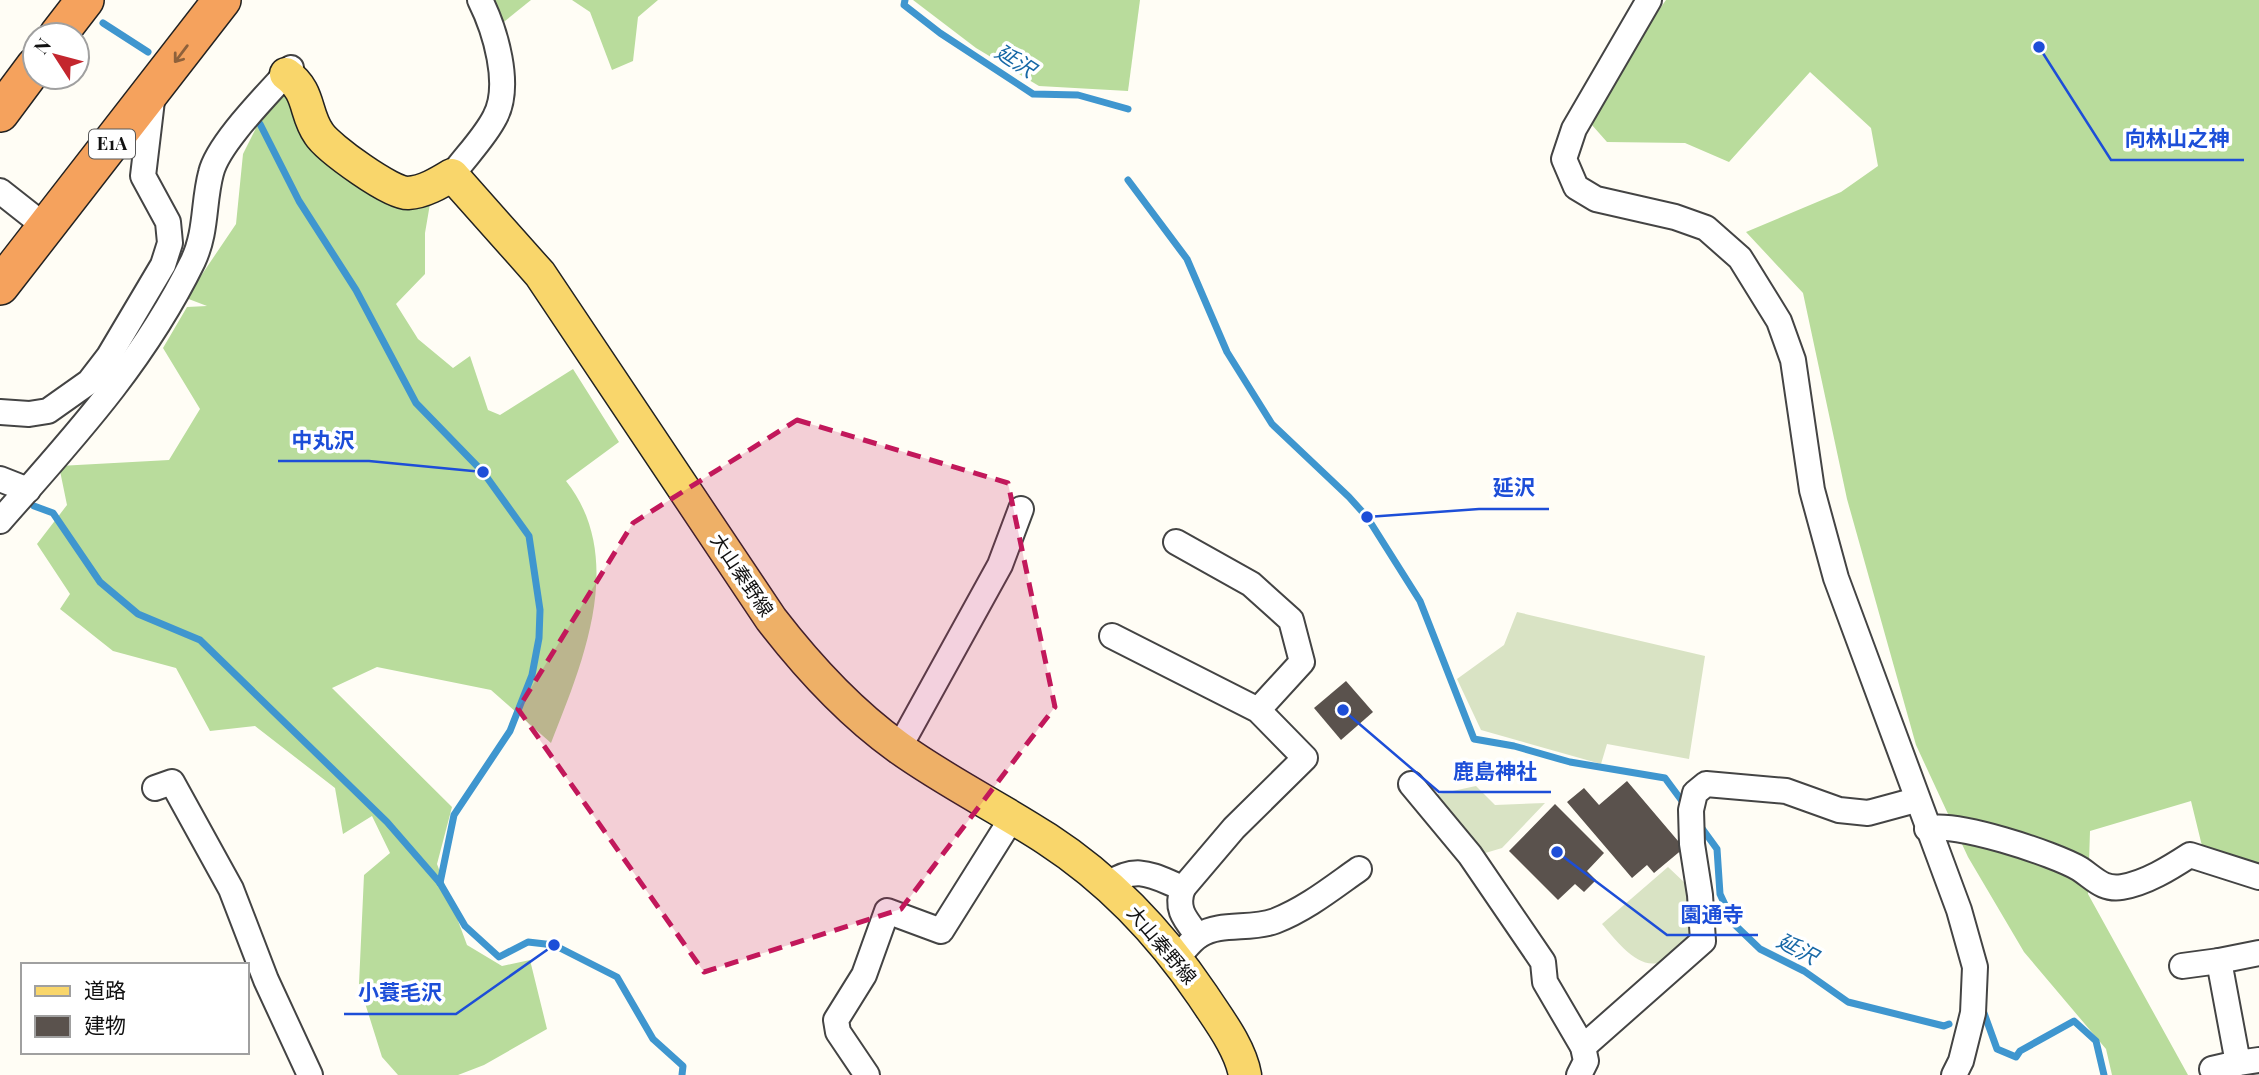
<svg xmlns="http://www.w3.org/2000/svg" width="2259" height="1075" font-family="'Playfair Display','Noto Sans JP',serif">
  <style>
    .forest { fill: #b9dc9c }
    .cemetery { fill: #d9e3c4 }
    .lines { fill: none; stroke-linecap: round; stroke-linejoin: round }
    .stream { stroke: #3f96cf; stroke-width: 7 }
    .building { fill: #5a524d }
    .minor-casing { stroke: #444; stroke-width: 28 }
    .major-casing { stroke: #222; stroke-width: 35 }
    .highway-casing { stroke: #222; stroke-width: 40 }
    .minor { stroke: #fff; stroke-width: 24 }
    .major { stroke: #f9d66b; stroke-width: 32 }
    .highway { stroke: #f5a25d; stroke-width: 37 }
    .oneway { stroke: #8e613b }
    .marked { fill: #c2185b; fill-opacity: 0.2; stroke: #c2185b; stroke-width: 5; stroke-dasharray: 14 9; stroke-linejoin: round }
    .labels { text-anchor: middle; stroke-width: 7; stroke-linejoin: round; paint-order: stroke }
    .shield { fill: #fff; stroke: #585858; stroke-width: 2 }
    .shield-label { font-size: 18px; font-weight: bold; fill: #111 }
    .street-label { font-size: 19px; fill: #111; stroke: #fff }
    .water-label { font-size: 21px; font-style: italic; fill: #1768a6; stroke: #fff }
    .leader { fill: none; stroke: #1d4ed8; stroke-width: 2.5 }
    .callout-dot { fill: #1d4ed8; stroke: #fff; stroke-width: 2.5 }
    .callout-label { font-size: 21px; text-anchor: middle; font-weight: bold; fill: #1d4ed8; stroke: #fff; stroke-width: 7; stroke-linejoin: round; paint-order: stroke }
  </style>
  <rect width="100%" height="100%" fill="#fffdf5"/>
  <!-- forest -->
  <g class="forest">
    <polygon points="486,0 531,0 500,25"/>
    <polygon points="572,0 658,0 638,17 633,61 612,70 590,12"/>
    <polygon points="913,0 1140,0 1128,91 1039,86 976,48"/>
    <polygon points="1666,0 2259,0 2259,869 2203,850 2191,801 2090,831 2088,894 2188,1075 2112,1075 2106,1049 2024,952 1968,857 1916,745 1847,499 1803,293 1746,232 1841,192 1878,166 1871,128 1810,72 1729,162 1685,143 1607,142 1584,116"/>
    <path d="M287,86L320,136L432,192L425,233V274L396,304L418,339L453,368L470,356L488,410L500,415L573,369L619,442L566,481C627,558 583,662 551,743L491,690L377,667L332,688L452,807L437,864L467,945L502,966L530,960L547,1029L484,1065L458,1075H398L382,1057L359,984L364,875L390,853L372,816L343,834L335,788L255,726L210,731L176,668L113,651L60,609L70,594L37,544L67,505L59,466L169,460L200,409L163,348L187,307L207,306L186,298L236,224L243,154L264,112Z"/>
  </g>
  <!-- cemetery -->
  <g class="cemetery">
    <polygon points="1517,612 1705,656 1689,759 1607,744 1601,764 1481,730 1457,679 1504,645"/>
    <polygon points="1476,786 1495,805 1545,803 1502,848 1482,854 1434,795"/>
    <path d="M1668,867L1686,884L1694,930C1685,939 1673,957 1661,962C1638,971 1615,939 1602,924Z"/>
  </g>
  <g class="lines">
    <!-- stream -->
    <g class="stream">
      <polyline points="905,0 904,5 940,33 1033,94 1078,95 1128,109"/>
      <polyline points="103,23 148,52"/>
      <polyline points="260,124 299,201 356,290 416,403 483,472 529,536 540,610 539,638 532,675 510,731 454,815 440,883"/>
      <polyline points="1128,180 1187,259 1227,352 1272,424 1349,497 1367,517 1420,601 1474,739 1514,746 1570,762 1665,778 1685,805"/>
      <polyline points="34,506 53,513 100,582 138,614 200,640 387,822 440,883 465,926 499,957 528,942 554,945 617,977 653,1039 683,1066 682,1075"/>
      <polyline points="1701,827 1717,849 1720,894 1734,924 1760,949 1804,971 1848,1002 1944,1026 1949,1024"/>
      <polyline points="1984,1013 1997,1049 2016,1057 2020,1051 2074,1021 2096,1041 2104,1075"/>
    </g>
  </g>
  <!-- building -->
  <g class="building">
    <polygon points="1346,681 1373,712 1341,740 1314,708"/>
    <polygon points="1627,781 1684,848 1654,873 1647,865 1632,878 1567,802 1584,788 1599,805"/>
    <polygon points="1555,804 1604,853 1587,871 1596,880 1584,892 1575,884 1558,900 1509,851"/>
  </g>
  <g class="lines">
    <defs>
      <g id="minor">
        <polyline points="1649,0 1574,129 1564,159 1576,187 1596,199 1675,217 1706,228 1740,258 1779,321 1793,360 1812,490 1836,578 1959,910 1975,967 1973,1013 1961,1061 1954,1075"/>
        <path d="M452,175C466,156 485,137 495,117C512,85 495,30 480,0"/>
        <polyline points="0,191 47,228"/>
        <polyline points="0,412 29,414 48,411 89,382 109,356 163,265 170,243 168,222 143,176 153,92"/>
        <polyline points="0,479 28,490"/>
        <path d="M0,521C74,437 143,363 193,261C207,231 203,203 211,173C218,143 270,92 291,68"/>
        <polyline points="1176,542 1251,584 1291,620 1302,662 1258,710"/>
        <polyline points="1112,636 1258,710 1305,758 1234,828 1183,888"/>
        <polyline points="899,748 1000,565 1021,509"/>
        <polyline points="1411,784 1470,855 1543,962 1545,982 1583,1047 1586,1061 1579,1075"/>
        <polyline points="155,788 172,782 231,889 266,980 310,1075"/>
        <path d="M1927,829C1952,820 2055,854 2080,869C2095,879 2103,890 2122,887C2146,883 2170,868 2190,855L2259,877"/>
        <path d="M1108,884C1138,864 1152,876 1183,888C1175,909 1185,919 1198,936"/>
        <polyline points="2259,953 2219,961 2238,1063 2259,1060"/>
        <path d="M1177,958C1184,951 1191,940 1200,935C1220,922 1251,930 1275,921C1306,909 1332,888 1359,869"/>
        <polyline points="2182,966 2219,961"/>
        <polyline points="1583,1047 1703,941 1700,895 1692,844 1691,810 1695,793 1706,784 1786,791 1839,810 1868,813 1916,800"/>
        <polyline points="2212,1069 2238,1063"/>
        <polyline points="867,1075 838,1032 836,1020 864,975 887,911 941,931 1012,818"/>
      </g>
      <path id="major" d="M286,74C311,92 304,113 319,134C328,148 393,195 408,193C424,192 439,183 452,175L540,274L771,619C808,667 848,711 898,747C945,781 998,807 1047,839C1110,880 1161,934 1203,996C1218,1019 1240,1047 1245,1075"/>
      <g id="highway">
        <polyline points="58,35 85,0"/>
        <polyline points="0,113 35,66"/>
        <polyline points="0,286 222,0"/>
      </g>
    </defs>
    <!-- minor casing -->
    <use href="#minor" class="minor-casing"/>
    <!-- major casing -->
    <use href="#major" class="major-casing"/>
    <!-- highway casing -->
    <use href="#highway" class="highway-casing"/>
    <!-- minor -->
    <use href="#minor" class="minor"/>
    <!-- major -->
    <use href="#major" class="major"/>
    <!-- highway -->
    <use href="#highway" class="highway"/>
  </g>
  <!-- one-way arrows -->
  <defs><path id="oneway-shaft" d="M-6 0H5M1.5-3L5.5 0L1.5 3" fill="none" stroke-width="1.6" stroke-linecap="round" stroke-linejoin="round" transform="scale(1.75)"/></defs>
  <use class="oneway" href="#oneway-shaft" transform="translate(181 54) rotate(127)"/>
  <!-- marked area -->
  <path class="marked" d="M797,420L1008,483L1055,707L901,909L704,972L518,709L633,523Z"/>
  <g class="labels">
    <!-- shield labels -->
    <rect class="shield" x="89" y="129.5" width="46" height="29" rx="5"/>
    <g class="shield-label">
      <text x="112" y="150">E1A</text>
    </g>
    <!-- street labels -->
    <g class="street-label">
      <text transform="translate(742 575) rotate(56)" y="7">大山秦野線</text>
      <text transform="translate(1162 945) rotate(50)" y="7">大山秦野線</text>
    </g>
    <!-- water labels -->
    <g class="water-label">
      <text transform="translate(1015 61) rotate(33)" y="7">延沢</text>
      <text transform="translate(1797 949) rotate(28)" y="7">延沢</text>
    </g>
  </g>
  <!-- callouts -->
  <path class="leader" d="M2039 47L2111 160H2244M483 472L369 461H278M1367 517L1479 509H1549M1343 710L1439 792H1551M1557 852L1667 935H1758M554 945L456 1014H344"/>
  <g class="callout-dot">
    <circle cx="2039" cy="47" r="7"/>
    <circle cx="483" cy="472" r="7"/>
    <circle cx="1367" cy="517" r="7"/>
    <circle cx="1343" cy="710" r="7"/>
    <circle cx="1557" cy="852" r="7"/>
    <circle cx="554" cy="945" r="7"/>
  </g>
  <g class="callout-label">
    <text x="2177" y="146">向林山之神</text>
    <text x="323" y="448">中丸沢</text>
    <text x="1514" y="495">延沢</text>
    <text x="1495" y="779">鹿島神社</text>
    <text x="1712" y="922">園通寺</text>
    <text x="400" y="1000">小蓑毛沢</text>
  </g>
  <!-- legend -->
  <rect x="21" y="963" width="228" height="91" fill="#ffffff" stroke="#a0a0a0" stroke-width="2"/>
  <rect x="35" y="986" width="35" height="10" fill="#f9d66b" stroke="#a0a0a0" stroke-width="2"/>
  <text x="84" y="998" font-size="21" fill="#111111">道路</text>
  <rect x="35" y="1016" width="35" height="21" fill="#5a524d" stroke="#a0a0a0" stroke-width="2"/>
  <text x="84" y="1033" font-size="21" fill="#111111">建物</text>
  <!-- north arrow -->
  <g transform="translate(56 56) rotate(306)"><circle r="33" fill="#ffffff" stroke="#a0a0a0" stroke-width="2"/>
  <path d="M0-5L12 26L0 18L-12 26Z" fill="#c4262e"/>
  <text y="-10" font-size="19" font-weight="bold" text-anchor="middle" fill="#111111">N</text>
  </g>
</svg>
